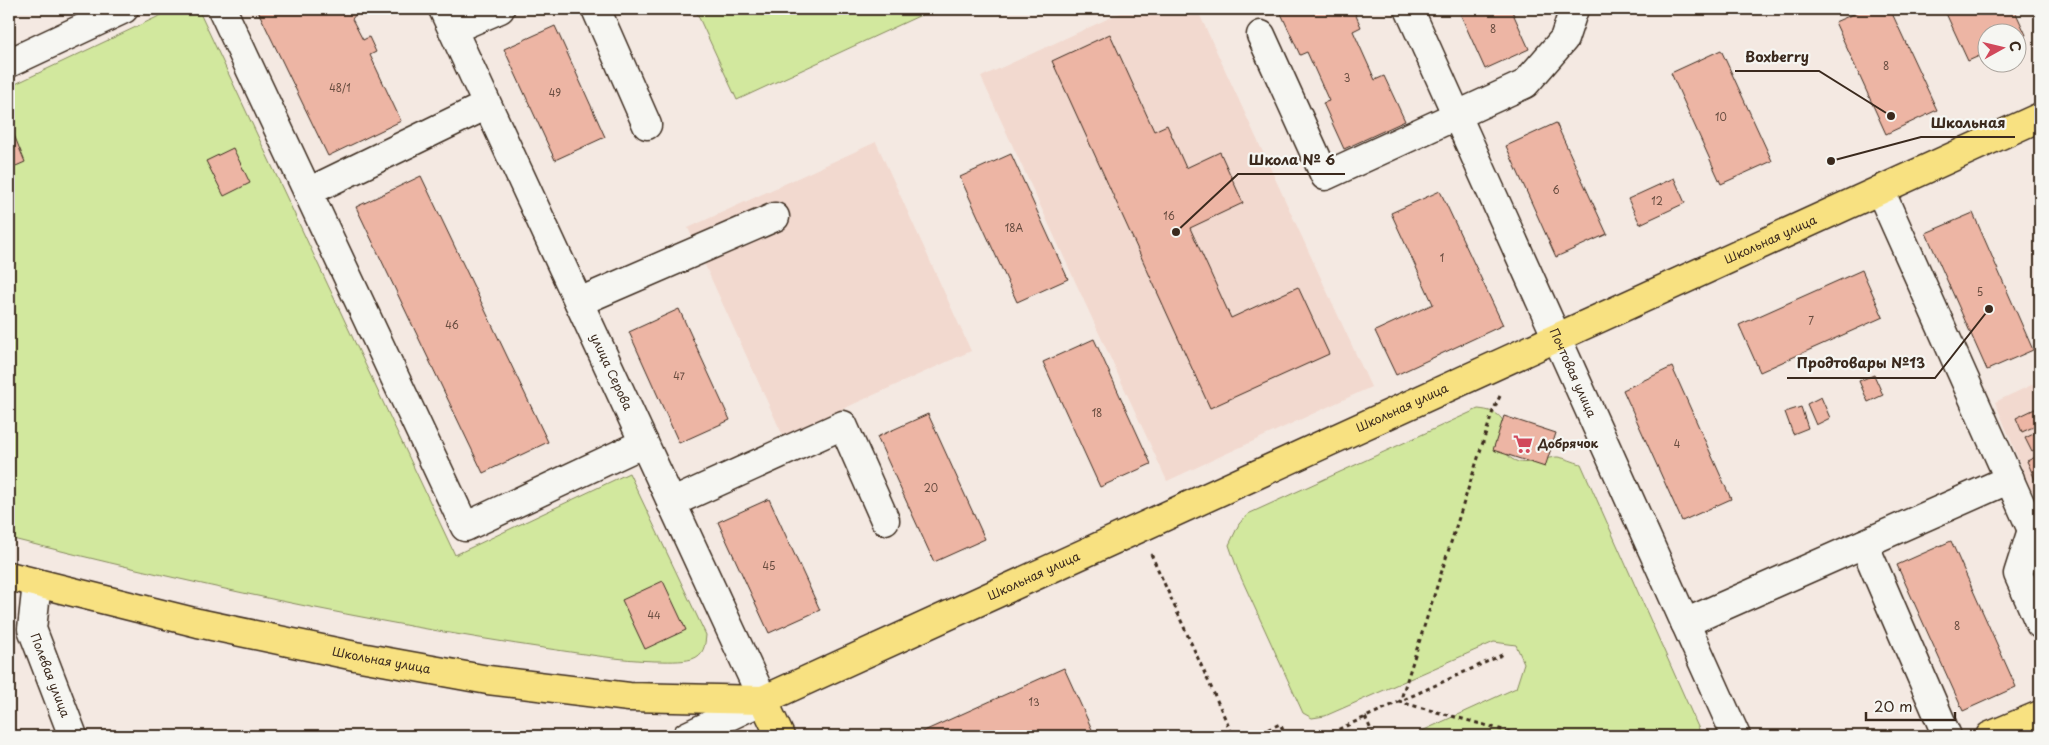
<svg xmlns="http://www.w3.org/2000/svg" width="2049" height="745" font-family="'Playpen Sans',sans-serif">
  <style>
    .built { fill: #f2d9cf }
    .green { fill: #d2e89e; stroke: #86895e }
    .building { fill: #edb5a4; stroke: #3b2a1e }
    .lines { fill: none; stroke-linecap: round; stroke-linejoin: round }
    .minor-casing { stroke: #3b2a1e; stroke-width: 31 }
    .major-casing { stroke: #3b2a1e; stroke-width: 31 }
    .path { stroke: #3b2a1e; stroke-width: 3; stroke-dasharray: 4 4; stroke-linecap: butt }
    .minor { stroke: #f6f6f2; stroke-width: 28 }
    .major { stroke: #f8e181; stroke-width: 28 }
    .labels { text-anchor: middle; stroke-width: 4.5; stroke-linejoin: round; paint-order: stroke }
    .number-label { font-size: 10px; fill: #684d40 }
    .street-label { font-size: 12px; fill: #3b2a1e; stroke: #f6f6f2 }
    .poi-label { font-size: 12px; font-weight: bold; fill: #3b2a1e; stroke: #f6f6f2; text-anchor: start }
    .leader { fill: none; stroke: #3b2a1e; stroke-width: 2 }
    .callout-dot { fill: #3b2a1e; stroke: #f6f6f2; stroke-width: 2 }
    .callout-label { font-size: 14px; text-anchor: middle; font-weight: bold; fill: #3b2a1e; stroke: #f6f6f2; stroke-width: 4.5; stroke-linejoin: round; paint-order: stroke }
  </style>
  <rect width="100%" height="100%" fill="#f4e9e2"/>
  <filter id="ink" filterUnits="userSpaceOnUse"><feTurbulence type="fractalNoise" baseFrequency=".02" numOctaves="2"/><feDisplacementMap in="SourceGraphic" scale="10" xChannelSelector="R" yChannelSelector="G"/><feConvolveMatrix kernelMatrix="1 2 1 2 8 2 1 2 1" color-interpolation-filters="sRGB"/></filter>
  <g filter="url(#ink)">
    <!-- built -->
    <g class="built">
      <polygon points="1129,9 1197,9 1371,387 1167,481 981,77"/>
      <polygon points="876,142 971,351 783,436 688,228"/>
      <polygon points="2040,381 2040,489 2032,492 1995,402"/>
    </g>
    <!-- green -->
    <g class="green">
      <path d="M174,9H198L455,555L629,473L706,635C705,646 704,655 692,659C681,662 666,661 655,661C619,660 585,654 550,649C367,622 187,583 9,538V87Z"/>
      <polygon points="695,9 934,9 737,100"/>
      <path d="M1478,409C1524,413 1492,446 1512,459C1526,468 1544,457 1558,457C1565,458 1574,462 1581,464L1702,736H1411L1516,688L1524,663L1516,645L1494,642L1325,716L1312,718L1303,713L1238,571L1229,545L1239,524L1248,514Z"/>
    </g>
    <!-- building -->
    <g class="building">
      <polygon points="257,9 354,9 356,14 352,19 363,40 369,37 376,52 370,55 401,121 328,156"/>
      <polygon points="1279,9 1353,9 1361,27 1353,31 1375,80 1384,76 1405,121 1344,149 1323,103 1329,101 1307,52 1300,55"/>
      <polygon points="1458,9 1511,9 1529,49 1485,69"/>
      <polygon points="1865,9 1890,9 1937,110 1886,134 1835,22"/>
      <polygon points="1944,9 2014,9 2026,35 2016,39 2016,32 1986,32 1986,53 1968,61"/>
      <polygon points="555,26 605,137 555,160 504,49"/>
      <polygon points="1110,34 1154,131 1167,125 1186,168 1220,152 1243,203 1190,228 1231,318 1298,287 1329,354 1210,408 1052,61"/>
      <polygon points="1721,50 1772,161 1721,184 1671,73"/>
      <polygon points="1556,123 1607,234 1556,257 1506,146"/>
      <polygon points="14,135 25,162 9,169 9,137"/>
      <polygon points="233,148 250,183 224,196 206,161"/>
      <polygon points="1011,154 1068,279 1017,302 960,177"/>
      <polygon points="421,176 548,442 483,473 356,207"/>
      <polygon points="1674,178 1685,203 1640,224 1628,199"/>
      <polygon points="2040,184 2040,197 2035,186"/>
      <polygon points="1440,191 1503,325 1396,375 1375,331 1433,304 1391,213"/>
      <polygon points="1973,213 2033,350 1987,370 1926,233"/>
      <polygon points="1862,270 1883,317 1760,372 1739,325"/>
      <polygon points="679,309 730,420 679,443 629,332"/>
      <polygon points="1094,339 1151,464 1100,487 1043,362"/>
      <polygon points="1672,367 1731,499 1682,521 1623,390"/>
      <polygon points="1874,375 1883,395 1868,402 1859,381"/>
      <polygon points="1821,397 1830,418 1816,425 1807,404"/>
      <polygon points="1801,407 1808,428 1793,434 1785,412"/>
      <polygon points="2037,408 2040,416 2040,424 2022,432 2016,418"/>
      <polygon points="928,414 985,539 934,562 877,437"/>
      <polygon points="1504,416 1556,433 1545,467 1493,450"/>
      <polygon points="2040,431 2040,448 2032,452 2025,438"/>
      <polygon points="2040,455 2040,480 2036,482 2027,461"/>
      <polygon points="769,499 820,610 769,633 718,522"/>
      <polygon points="1951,541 2016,687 1963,711 1897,565"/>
      <polygon points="663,581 686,630 645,649 622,600"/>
      <polygon points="1064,668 1095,736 913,736"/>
    </g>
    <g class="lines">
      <defs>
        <g id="minor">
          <polyline points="222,9 465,527 644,443"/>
          <path id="s1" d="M443,9L763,700L687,736"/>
          <polyline points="596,9 647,125"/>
          <path id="s2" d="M1409,9L1736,736"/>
          <polyline points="453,29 500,9"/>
          <polyline points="1261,35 1325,176 1525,84 1564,39 1574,9"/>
          <polyline points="9,63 124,9"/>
          <polyline points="1880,190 2032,530 2040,526"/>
          <polyline points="308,192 487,105"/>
          <polyline points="579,302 775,217"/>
          <polyline points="671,503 843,425 885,520"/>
          <polyline points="2032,530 2018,574 2040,624"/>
          <polyline points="1864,544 1947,736"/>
          <path id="s3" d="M37,583L32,629L73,736"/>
          <polyline points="1685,623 2010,479"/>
        </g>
        <g id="major">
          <path id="s4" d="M9,576L198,623L355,656L488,680L629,697L763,700L2040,117"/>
          <polyline points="763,700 780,736"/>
          <polyline points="1990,736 2040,715"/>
        </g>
      </defs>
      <!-- minor casing -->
      <use href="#minor" class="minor-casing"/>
      <!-- major casing -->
      <use href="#major" class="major-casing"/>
      <!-- path -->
      <g class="path">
        <polyline points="1500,396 1493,411 1400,702 1525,736"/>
        <polyline points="1151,554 1233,736"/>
        <polyline points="1365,717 1374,736"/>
        <polyline points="1253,736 1280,724 1286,736"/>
        <polyline points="1324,736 1504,654"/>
      </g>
      <!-- minor -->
      <use href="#minor" class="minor"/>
      <!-- major -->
      <use href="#major" class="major"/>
    </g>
  </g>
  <!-- icons -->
  <defs>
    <symbol id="supermarket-bare" viewBox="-9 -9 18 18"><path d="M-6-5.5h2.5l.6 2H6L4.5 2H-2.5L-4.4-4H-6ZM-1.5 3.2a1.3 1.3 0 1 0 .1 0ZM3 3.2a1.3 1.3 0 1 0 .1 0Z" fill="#d1495b" stroke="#f6f6f2" stroke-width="2.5" paint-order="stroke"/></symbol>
  </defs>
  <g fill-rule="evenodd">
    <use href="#supermarket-bare" x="1509" y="430" width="28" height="28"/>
  </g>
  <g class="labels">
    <!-- number labels -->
    <g class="number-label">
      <text x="1493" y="33">8</text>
      <text x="1886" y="70">8</text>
      <text x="1347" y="82">3</text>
      <text x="340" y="92">48/1</text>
      <text x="555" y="97">49</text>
      <text x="1721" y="121">10</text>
      <text x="1556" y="194">6</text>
      <text x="1657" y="205">12</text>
      <text x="1169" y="220">16</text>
      <text x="1014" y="232">18А</text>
      <text x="1442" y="262">1</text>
      <text x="1980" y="296">5</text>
      <text x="1811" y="325">7</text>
      <text x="452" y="329">46</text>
      <text x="679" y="380">47</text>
      <text x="1097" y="417">18</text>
      <text x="1677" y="448">4</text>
      <text x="931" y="492">20</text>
      <text x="769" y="570">45</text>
      <text x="654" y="619">44</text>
      <text x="1957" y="630">8</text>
      <text x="1034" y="706">13</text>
    </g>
    <!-- street labels -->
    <g class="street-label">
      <text dy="4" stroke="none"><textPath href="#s4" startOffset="1874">Школьная улица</textPath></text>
      <text dy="4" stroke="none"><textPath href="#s1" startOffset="400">улица Серова</textPath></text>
      <text dy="4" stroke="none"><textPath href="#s2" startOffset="399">Почтовая улица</textPath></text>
      <text dy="4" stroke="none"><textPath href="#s4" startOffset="1469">Школьная улица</textPath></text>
      <text dy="4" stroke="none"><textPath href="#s4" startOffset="1064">Школьная улица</textPath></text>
      <text dy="4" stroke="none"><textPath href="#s4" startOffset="382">Школьная улица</textPath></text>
      <text dy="4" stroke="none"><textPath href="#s3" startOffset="96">Полевая улица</textPath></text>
    </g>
    <!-- poi labels -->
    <g class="poi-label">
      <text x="1538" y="448">Добрячок</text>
    </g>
  </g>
  <!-- callouts -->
  <path class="leader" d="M1891 116L1819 71H1735M1831 161L1921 137H2015M1176 232L1238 174H1345M1989 309L1935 378H1787"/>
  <g class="callout-dot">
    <circle cx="1891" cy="116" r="5"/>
    <circle cx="1831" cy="161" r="5"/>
    <circle cx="1176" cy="232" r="5"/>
    <circle cx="1989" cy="309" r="5"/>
  </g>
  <g class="callout-label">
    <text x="1777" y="62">Boxberry</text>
    <text x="1968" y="128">Школьная</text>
    <text x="1292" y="165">Школа № 6</text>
    <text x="1861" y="368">Продтовары №13</text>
  </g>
  <!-- margin -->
  <rect width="2049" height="745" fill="none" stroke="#f6f6f2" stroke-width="30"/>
  <rect x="15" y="15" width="2019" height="715" fill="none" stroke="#3b2a1e" stroke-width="2" filter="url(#ink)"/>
  <!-- north arrow -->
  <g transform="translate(2002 48) rotate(82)"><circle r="24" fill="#f6f6f2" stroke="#aba49d"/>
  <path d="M0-4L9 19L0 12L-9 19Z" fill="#d1495b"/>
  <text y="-8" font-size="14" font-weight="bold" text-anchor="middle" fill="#3b2a1e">С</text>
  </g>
  <!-- scale -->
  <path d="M1866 712v8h89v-8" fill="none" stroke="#3b2a1e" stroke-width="2.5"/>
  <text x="1874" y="712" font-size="15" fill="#3b2a1e" stroke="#f6f6f2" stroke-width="4" paint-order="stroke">20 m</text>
</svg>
